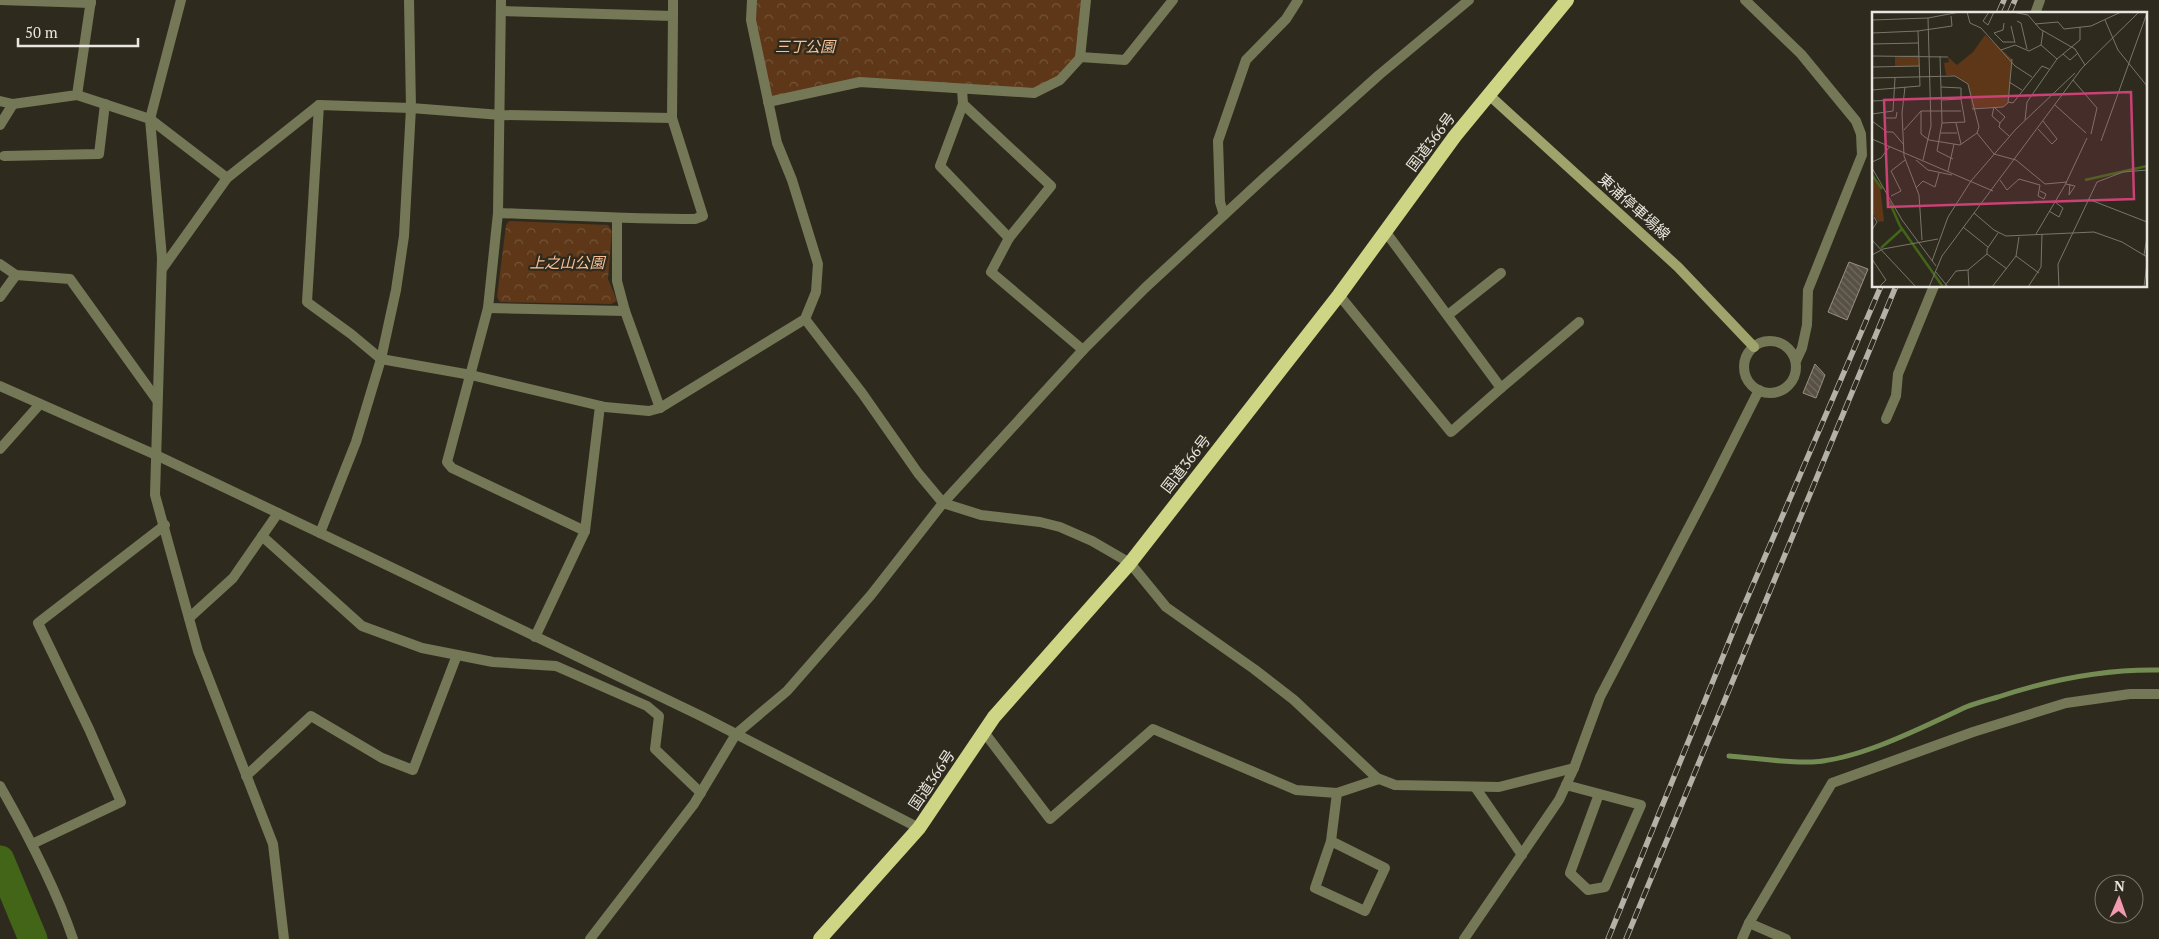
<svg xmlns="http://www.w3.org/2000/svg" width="2159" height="939" font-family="'PT Serif','Noto Sans JP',serif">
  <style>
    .park { fill: url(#park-crowns) }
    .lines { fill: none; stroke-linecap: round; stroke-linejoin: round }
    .stream { stroke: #748c53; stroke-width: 5 }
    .river { stroke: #426518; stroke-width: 29 }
    .building { fill: url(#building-back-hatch); stroke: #998f82 }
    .minor { stroke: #757856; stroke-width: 10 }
    .tertiary { stroke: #757856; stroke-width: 10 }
    .secondary { stroke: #9fa46d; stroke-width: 10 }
    .trunk { stroke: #ced686; stroke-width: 14 }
    .rail-casing { stroke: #b3b1a8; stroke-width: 5.5 }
    .rail { stroke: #2e2b1e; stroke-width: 4; stroke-dasharray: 11; stroke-linecap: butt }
    .labels { text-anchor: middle; stroke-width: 4.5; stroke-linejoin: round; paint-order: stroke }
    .park-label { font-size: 15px; font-style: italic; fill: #f8c097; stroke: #2e2b1e }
    .street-label { font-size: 15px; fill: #e8e6de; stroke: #2e2b1e }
    .inset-river { fill: none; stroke: #426518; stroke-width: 2.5 }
    .inset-road { fill: none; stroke: #78766b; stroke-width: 1 }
    .view { fill: #ca4175; fill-opacity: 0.15; stroke: #ca4175; stroke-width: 2.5 }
    .inset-edge { fill: none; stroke: #e8e6de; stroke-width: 2.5 }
  </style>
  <defs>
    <pattern id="park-crowns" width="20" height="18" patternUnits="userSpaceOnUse" patternTransform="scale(1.25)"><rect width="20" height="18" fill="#5d3717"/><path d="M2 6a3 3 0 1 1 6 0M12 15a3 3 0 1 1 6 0" fill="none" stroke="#745438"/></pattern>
    <pattern id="building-back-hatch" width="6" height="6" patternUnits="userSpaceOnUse" patternTransform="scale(1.25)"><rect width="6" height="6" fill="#585044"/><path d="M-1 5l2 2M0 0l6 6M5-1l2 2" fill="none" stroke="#70695f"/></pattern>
  </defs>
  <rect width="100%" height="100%" fill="#2e2b1e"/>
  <!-- park -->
  <g class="park">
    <polygon points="752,0 1086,0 1080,57 1060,79 1034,93 860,82 768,102"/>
    <polygon points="509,221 608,225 612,231 608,279 617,301 611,304 500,302 497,297 506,225"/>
  </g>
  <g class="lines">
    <!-- stream -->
    <path class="stream" d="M1729,756C1756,758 1785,763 1812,762C1859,760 1923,727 1966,707C1976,703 1988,700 1998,697C2049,680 2105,669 2159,670"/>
    <!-- river -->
    <polyline class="river" points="0,860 33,939"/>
  </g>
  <!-- building -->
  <g class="building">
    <polygon points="1849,262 1868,269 1847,320 1828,312"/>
    <polygon points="1815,364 1825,375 1816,398 1803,393"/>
  </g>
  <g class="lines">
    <!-- minor -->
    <g class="minor">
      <polyline points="0,0 91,3"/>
      <polyline points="181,0 150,119 162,258 155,495 198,651 273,844 284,939"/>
      <polyline points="501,0 498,213 488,308 447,462 452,468 585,531"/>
      <polyline points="673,0 673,16"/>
      <polyline points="1745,0 1801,54 1856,121 1861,134 1862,155 1808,290 1807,325 1802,348 1796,361"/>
      <polyline points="2035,14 2040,0"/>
      <polyline points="1080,57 1125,60 1173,0"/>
      <polyline points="962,89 963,104 940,166 1009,238 991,272 1083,350"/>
      <polyline points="77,95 150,119 227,178"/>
      <polyline points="0,101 13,104 77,95 91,0"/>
      <polyline points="768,102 860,82 1034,93 1060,80 1080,58 1086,0"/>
      <polyline points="963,104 1051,186 1009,238"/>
      <polyline points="672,118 501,115 411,108 319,105 307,302 351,334 381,359 471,375 605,407 649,411 660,408 805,319 816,292 818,264 792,180 777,143 751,20 752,0"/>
      <polyline points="0,125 13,104"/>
      <polyline points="4,156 99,154 105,104"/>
      <path d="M498,213C564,215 629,219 695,219L703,216L672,118L673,16L501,11"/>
      <polyline points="1224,215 1220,202 1218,141 1246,60 1286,19 1298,0"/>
      <polyline points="617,219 617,281 625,311 660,408"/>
      <polyline points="0,264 16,275 70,279 157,400"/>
      <polyline points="162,269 227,178 319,105"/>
      <polyline points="1339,295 1451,432 1501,388 1385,231"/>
      <polyline points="0,297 16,275"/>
      <polyline points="488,308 625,311"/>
      <polyline points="1448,315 1501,273"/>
      <polyline points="805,319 862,393 918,473 943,503 981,515 1040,522 1060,527 1092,541 1130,563 1166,607 1254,669 1294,700 1377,778 1395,785 1499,787 1574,768"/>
      <circle cx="1770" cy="367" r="26"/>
      <polyline points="1501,388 1579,322"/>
      <polyline points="1886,419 1896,396 1898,374 1934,286"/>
      <polyline points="0,449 40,404"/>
      <polyline points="262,536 362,626 422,648 493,662 556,666 647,706 659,716 655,749 701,793"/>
      <polyline points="189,618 233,578 278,513"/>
      <polyline points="535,637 585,531 600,406"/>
      <polyline points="984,732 1050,819 1153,729 1296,790 1337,793"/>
      <polyline points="246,776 311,716 382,758 413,770 457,655"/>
      <polyline points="1566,785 1641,805 1605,887 1588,890 1570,873 1599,794"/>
      <path d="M0,786C28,835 55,886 73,939"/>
      <polyline points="1475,787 1522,855"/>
      <polyline points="1331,841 1385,868 1365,911 1315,888 1331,841 1337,793 1379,779"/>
      <polyline points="32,844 121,802 89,729 38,623 165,525"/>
      <polyline points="1749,923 1786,939"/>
      <polyline points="590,939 694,804 736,734 787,691 871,595 943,503 1083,350 1145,288 1264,178 1379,75 1469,0"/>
      <polyline points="1464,939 1559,800 1574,768 1600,697 1709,489 1759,390"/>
      <polyline points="1742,939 1749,923 1832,783 1973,732 2066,703 2130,694 2159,694"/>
    </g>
    <!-- tertiary -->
    <g class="tertiary">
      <polyline points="0,386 156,455 320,533 701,716 919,828"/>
      <polyline points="320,533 356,442 381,359 396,290 404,236 411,108 409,0"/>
    </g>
    <!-- secondary -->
    <polyline class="secondary" points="1489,95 1678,267 1754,347"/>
    <!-- trunk -->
    <polyline class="trunk" points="820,939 919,828 994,717 1130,563 1339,295 1455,136 1567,0"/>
    <defs>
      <g id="rail">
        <polyline points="1998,14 2004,0"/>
        <polyline points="2009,14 2015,0"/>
        <polyline points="1608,939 1737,622 1881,286"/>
        <polyline points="1626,939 1896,286"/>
      </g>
    </defs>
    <!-- rail casing -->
    <use href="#rail" class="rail-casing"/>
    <!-- rail -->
    <use href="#rail" class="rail"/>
  </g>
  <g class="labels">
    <!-- park labels -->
    <g class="park-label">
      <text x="805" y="52">三丁公園</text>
      <text x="567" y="268">上之山公園</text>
    </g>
    <!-- street labels -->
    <g class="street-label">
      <text transform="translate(1431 142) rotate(-53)" y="5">国道366号</text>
      <text transform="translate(1634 207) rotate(42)" y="5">東浦停車場線</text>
      <text transform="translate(1186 464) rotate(-52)" y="5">国道366号</text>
      <text transform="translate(932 780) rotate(-56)" y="5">国道366号</text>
    </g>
  </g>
  <!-- overview -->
  <g transform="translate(1872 12)">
    <rect width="275" height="275" fill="#2e2b1e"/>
    <path d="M0,163L8,174L12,209L6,210L0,200Z" fill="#5d3717"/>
    <path d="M113,23L140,47L136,90L131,95L100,97L96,72L83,64L74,63L72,51L77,50L76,45L85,53L101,40ZM47,43V54L23,55V44Z" fill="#5d3717"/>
    <path class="inset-river" d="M0,163L10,177M213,168L275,154M17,189L28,214L71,275M9,236L30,217"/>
    <path class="inset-road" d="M95,0L98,11L109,16L143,54L160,65M117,0L111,9L116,13L122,0M141,0L156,3L168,17L203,37L213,53M0,8L56,6L88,0M233,8L246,38L275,74M145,9L149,11L155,37M132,11L131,18L122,21L131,30H142M163,12L186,10L192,17L219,14L249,0M139,14L143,31M0,21L46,19L80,14L79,4M0,32L46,31M169,33L185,47M129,38L143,33L157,39L169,33L171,19M191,42L198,48L206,41M0,44L76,45M68,44L70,111L65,139L81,147M0,55L47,54M0,66L83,64L96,72L107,115L105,121L122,142L144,148L173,172L195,170M201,68L225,96L219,122M137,70L150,78M33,75L30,101L32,144L47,183L50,228M69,75L89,76V87M0,78L48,74L46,19M70,88L89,87L93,110L70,111M0,89L23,88M136,90L141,91L170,54L177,57M183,93L214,121M122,95L120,104L128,111L127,115L137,124M123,96L133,105L128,111M100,97L131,95L136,91L140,47M89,99H49V122L57,128L88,133L105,121M0,102L21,99L23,66M13,106H24L25,100M153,108L155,90L185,47L208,28V15M0,109L15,120H21L32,133M84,111L89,132M166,117L180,132L185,127L171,109M32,118L49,99M69,121H85M0,127L121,179M229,129L275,1M44,148L56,158L80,163M51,148L59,114L56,6M0,150L9,146L18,134M0,156L30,208L64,254M76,159L82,132M128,168L135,178L147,167L168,173M194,172L203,174L197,183L198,172M44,176L51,169L63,175L67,161M168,179L174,182L172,187L166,184L168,173M19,184L29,179L19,159L33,148M216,187L275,210M177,199L187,205L191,196L183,190M102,201L122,218L134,224L222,220L250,230L275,245M91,215L116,235M0,218L5,210L2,205M164,222L193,173L215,126M0,228L44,275M115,242V237L126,221M115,242L135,257M0,243L11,237L66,227M272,243L275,225M144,244L167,261M0,247L14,268L7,275M60,249L76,205L99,169L144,117L203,61M96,258L97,275M63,259L76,275M57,275L70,244L210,56L267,0M72,275L84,259L96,258L115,242M120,275L144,244L147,225M156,275L169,255L170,222M187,275L186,252L225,170L251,160L275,158M272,275L275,251"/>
    <path class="view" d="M259,80L262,187L16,195L12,88Z"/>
    <rect width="275" height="275" class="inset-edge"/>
  </g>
  <!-- north arrow -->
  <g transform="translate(2119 899) rotate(2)"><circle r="24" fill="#2e2b1e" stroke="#78766b"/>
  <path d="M0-4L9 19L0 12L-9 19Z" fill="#f19ab1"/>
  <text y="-8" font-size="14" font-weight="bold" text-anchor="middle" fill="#e8e6de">N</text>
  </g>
  <!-- scale -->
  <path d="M18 38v8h120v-8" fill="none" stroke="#e8e6de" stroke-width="2.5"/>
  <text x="25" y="38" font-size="15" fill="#e8e6de" stroke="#2e2b1e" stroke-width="4" paint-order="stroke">50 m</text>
</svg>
